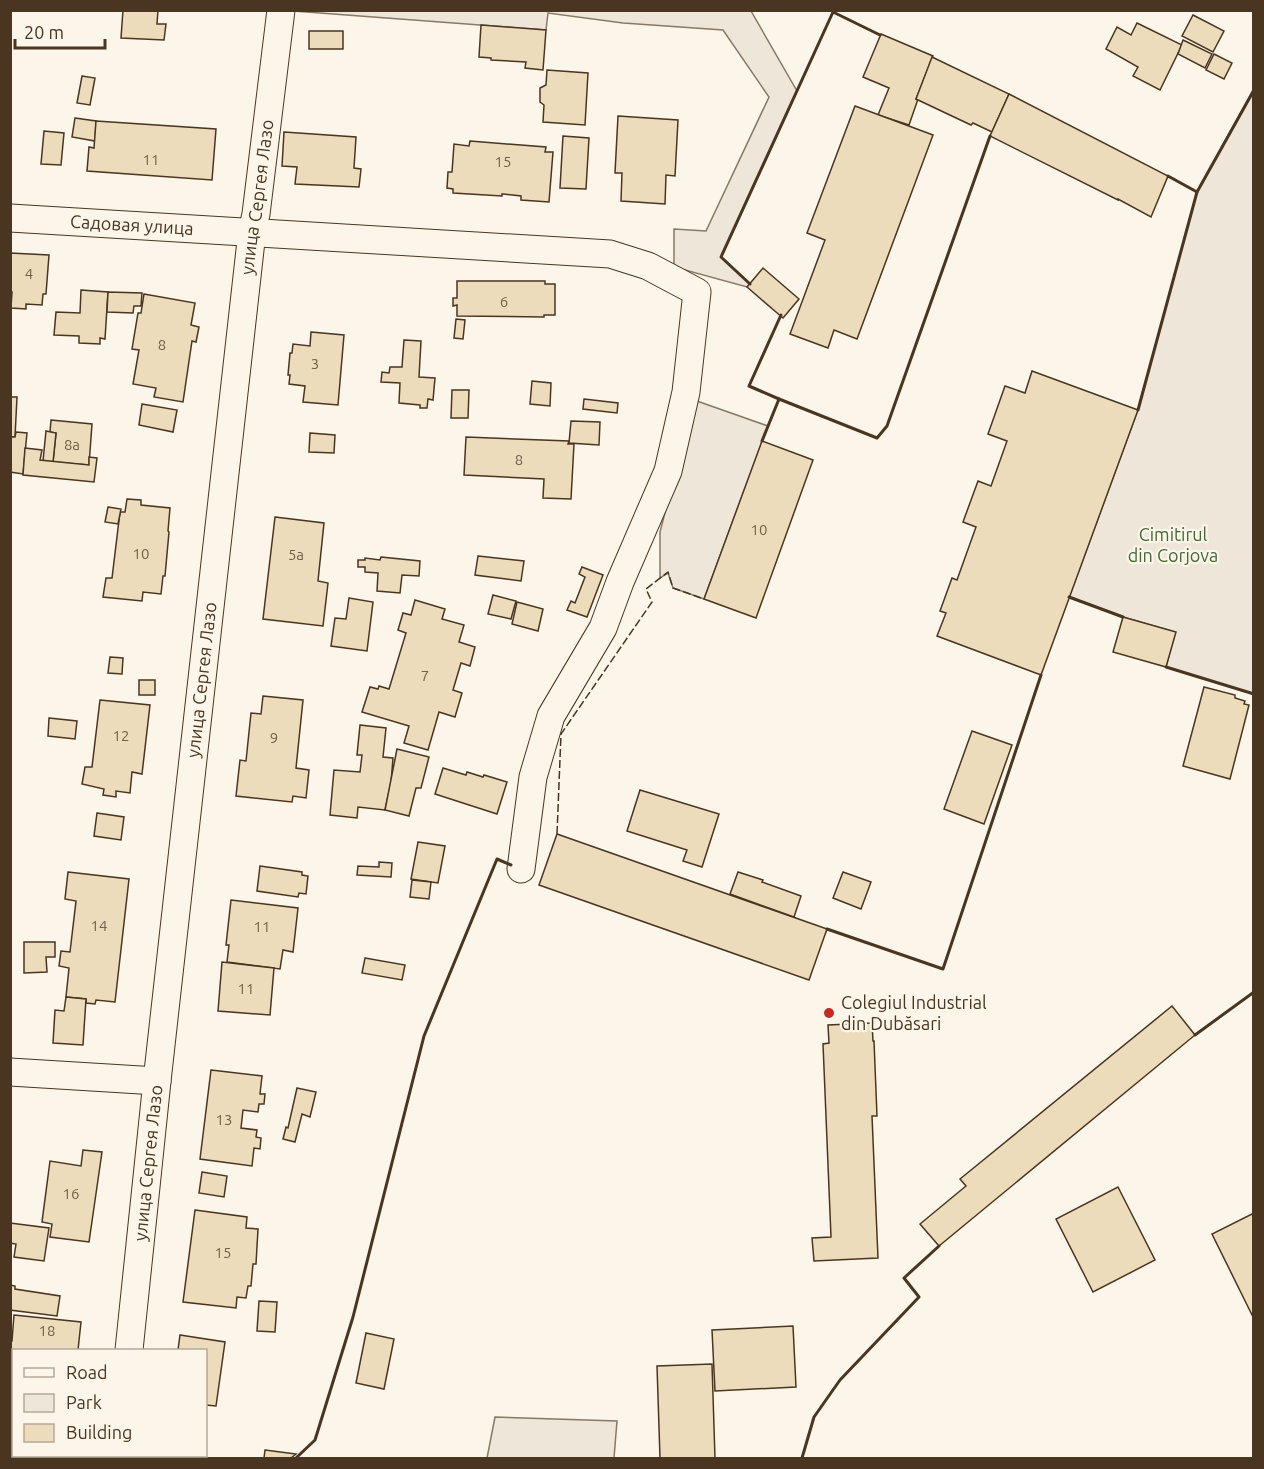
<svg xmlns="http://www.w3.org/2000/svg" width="1264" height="1469" font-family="Ubuntu,sans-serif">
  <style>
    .green { fill: #ede6d9; stroke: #887966; stroke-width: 1.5 }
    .building { fill: #ecdcbc; stroke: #4a3520; stroke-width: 1.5 }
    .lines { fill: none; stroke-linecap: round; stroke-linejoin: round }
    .minor-casing { stroke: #4a3520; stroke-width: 29 }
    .minor { stroke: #fbf6e9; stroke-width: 27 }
    .fence { stroke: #4a3520; stroke-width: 1.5; stroke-dasharray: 8 3; stroke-linecap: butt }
    .wall { stroke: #4a3520; stroke-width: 3 }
    .poi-dot { fill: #c62828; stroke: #fbf6e9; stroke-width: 2 }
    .labels { text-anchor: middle; stroke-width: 4.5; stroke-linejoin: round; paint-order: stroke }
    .number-label { font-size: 15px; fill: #725f47 }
    .street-label { font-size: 18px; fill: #4a3520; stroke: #fbf6e9 }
    .park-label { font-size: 18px; fill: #436837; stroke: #fbf6e9 }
    .poi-label { font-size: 18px; fill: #4a3520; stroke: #fbf6e9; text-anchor: start }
  </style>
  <rect width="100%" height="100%" fill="#fbf6e9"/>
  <!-- green -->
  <g class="green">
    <polygon points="293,11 751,11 797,91 721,257 750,284 747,287 674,267 674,229 706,231 769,97 723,30 623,23 548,13 546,30"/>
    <polygon points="1253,90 1253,694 1166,667 1175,632 1123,617 1069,597 1138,410 1197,192"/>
    <polygon points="694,400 768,426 704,599 673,588 668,573 660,578 660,532"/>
    <polygon points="495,1417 617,1421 614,1458 487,1458"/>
  </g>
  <!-- building -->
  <g class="building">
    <polygon points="123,10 158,10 157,24 166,24 164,40 121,38"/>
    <polygon points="1193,15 1224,31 1213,52 1182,36"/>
    <polygon points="1137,23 1182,45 1160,90 1133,76 1138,67 1106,49 1117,27 1131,35"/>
    <polygon points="481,25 546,30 543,70 525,68 526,62 491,60 491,58 479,57"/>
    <rect x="309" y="31" width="34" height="18"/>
    <polygon points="881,34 933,56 916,99 918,99 909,125 878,115 889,88 863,77"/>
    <polygon points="1183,40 1212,54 1205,68 1178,54"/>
    <polygon points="1214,54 1232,63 1224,79 1206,70"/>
    <polygon points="932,57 1009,94 992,132 973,123 971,125 916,99"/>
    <polygon points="547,70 588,73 585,125 543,122 544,105 540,102 540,88 546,85"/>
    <polygon points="82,76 95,78 90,105 77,103"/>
    <polygon points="1009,94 1168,176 1151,217 1118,199 1118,200 990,136"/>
    <polygon points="855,106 933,135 857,339 834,330 828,348 790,334 825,240 807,233"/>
    <polygon points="618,116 678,120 675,176 666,175 665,204 621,201 622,173 615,173"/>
    <polygon points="75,118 96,121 95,141 72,137"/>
    <polygon points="96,121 216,129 212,180 87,171 89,147 94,148"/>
    <polygon points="44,131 64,133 61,165 41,164"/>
    <polygon points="284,132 356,137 354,168 361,169 359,187 295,184 297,167 282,166"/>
    <polygon points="563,136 589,138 586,189 560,188"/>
    <polygon points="470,141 546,147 545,152 553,152 549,202 521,200 521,196 503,194 502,194 502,196 453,193 453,189 447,188 448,172 452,172 454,144 469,146"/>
    <polygon points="10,253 49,255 46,294 43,294 42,305 26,304 26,309 11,308 12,292 10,292"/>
    <polygon points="763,268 799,299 783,318 747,287"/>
    <polygon points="457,281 545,281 545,284 555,284 555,315 544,315 544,317 457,316 457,305 453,306 453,298 457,298"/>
    <polygon points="81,290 108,292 105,339 100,338 100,344 79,343 79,336 54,335 56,312 80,313"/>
    <polygon points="108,292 142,293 141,306 134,306 133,313 107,312"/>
    <polygon points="144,294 195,303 191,325 199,327 196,342 192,341 183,402 154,397 156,388 133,384 139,350 132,349 138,313 141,313"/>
    <polygon points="456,319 465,320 463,339 454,338"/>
    <polygon points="311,332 344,335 338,405 303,402 305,386 289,384 290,375 288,375 290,353 292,353 293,344 310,346"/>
    <polygon points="404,340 421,341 419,377 435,378 433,400 428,399 427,408 420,408 420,405 399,403 400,383 381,382 382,372 389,373 390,367 402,367"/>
    <polygon points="1032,371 1138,410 1041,675 937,636 946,613 940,611 952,578 957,580 976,527 963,522 978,481 991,486 1007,441 988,434 1005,386 1025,393"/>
    <polygon points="532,381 551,383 550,406 530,404"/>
    <polygon points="452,390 469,390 468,418 451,418"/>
    <polygon points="10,397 17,397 15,437 10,437"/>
    <polygon points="584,399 618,403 617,413 583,409"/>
    <polygon points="142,404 177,410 173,432 139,425"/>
    <polygon points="51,420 92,424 89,465 53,462 56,433 50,432"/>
    <polygon points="571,421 600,422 599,445 569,443"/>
    <polygon points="46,431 56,433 53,462 43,461"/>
    <polygon points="16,432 27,433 23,474 10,472 10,437 15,437"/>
    <polygon points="310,433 335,435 334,453 309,452"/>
    <polygon points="466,437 569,441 568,444 574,444 571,499 543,498 544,479 464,475"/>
    <polygon points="762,441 813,460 756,618 704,599"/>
    <polygon points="25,448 42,450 40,460 89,465 89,457 97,458 94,482 23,475"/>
    <polygon points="127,499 141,500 141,505 170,508 168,531 169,532 165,576 163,576 161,594 143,592 142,601 103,597 106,578 112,578 120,512 125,512"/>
    <polygon points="108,507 121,509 118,524 105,522"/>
    <polygon points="275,517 324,523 318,581 328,583 323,626 263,619"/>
    <polygon points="478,556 524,561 521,581 475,575"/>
    <polygon points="381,557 420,561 419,576 402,575 400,593 377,591 378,573 365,572 365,567 358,567 358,560 365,560 365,558 380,560"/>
    <polygon points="582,567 603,575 587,617 567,610 571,601 575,603 585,577 579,574"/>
    <polygon points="493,595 516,601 511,619 488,614"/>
    <polygon points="349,598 373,602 367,651 331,646 335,618 346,619"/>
    <polygon points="415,600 445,609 442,619 464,625 459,642 475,647 470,666 461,663 453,690 462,693 455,717 439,712 428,750 404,743 409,726 362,712 370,687 378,689 379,686 389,689 406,633 398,630 403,613 411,615"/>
    <polygon points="517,602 543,609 538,631 512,624"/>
    <polygon points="1123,617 1176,632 1166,667 1113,652"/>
    <polygon points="110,657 123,658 122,674 108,673"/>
    <rect x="139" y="680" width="16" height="15"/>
    <polygon points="1204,687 1235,695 1235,698 1245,701 1244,704 1249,705 1230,779 1183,766"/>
    <polygon points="263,696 303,700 296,768 309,770 306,798 293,796 292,802 236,796 240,760 246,761 251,713 261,714"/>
    <polygon points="100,700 150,705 142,774 132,772 130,793 116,791 116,797 103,795 104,789 82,784 85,767 92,767"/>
    <polygon points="49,718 77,721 75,739 48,736"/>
    <polygon points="360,725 386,728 383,757 393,758 391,783 385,810 358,807 357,818 330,815 334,770 360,772 362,755 357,755"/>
    <polygon points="972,731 1012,745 984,824 944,809"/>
    <polygon points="397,749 429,757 421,788 416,788 409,816 385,810"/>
    <polygon points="443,768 466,775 467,772 483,777 484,775 507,782 497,814 435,794"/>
    <polygon points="640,790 719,814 702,867 683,861 687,850 627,831"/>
    <polygon points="97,813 124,817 121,840 94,836"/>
    <polygon points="557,834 827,929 809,980 539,885"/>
    <polygon points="418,842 445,846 438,883 411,879"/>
    <polygon points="379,862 392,863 391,877 357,875 358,866 379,867"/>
    <polygon points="260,866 302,872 302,875 308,876 306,894 299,893 298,897 257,891"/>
    <polygon points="68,872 129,879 115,1002 96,1000 95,1004 86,1003 86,999 66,997 69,968 59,966 61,951 70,952 76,901 65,899"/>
    <polygon points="738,872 763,880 762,882 801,896 794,917 730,894"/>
    <polygon points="843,872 871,882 861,909 833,898"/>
    <polygon points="412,880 431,882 429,899 410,897"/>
    <polygon points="231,900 298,908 293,952 283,950 280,969 227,962 229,945 226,945"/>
    <polygon points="24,942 55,942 55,957 46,957 47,972 24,973"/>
    <polygon points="365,958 405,965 402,980 362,973"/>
    <polygon points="222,962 274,968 270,1015 218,1011"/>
    <polygon points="66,997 86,999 83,1045 53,1043 55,1010 64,1011"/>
    <polygon points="1172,1006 1195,1035 939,1246 920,1224 966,1186 960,1179"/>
    <polygon points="872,1023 873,1041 874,1041 877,1116 872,1116 878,1258 814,1261 812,1238 831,1237 823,1044 829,1043 828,1025"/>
    <polygon points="211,1070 262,1076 260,1094 265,1094 264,1104 259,1104 258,1112 243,1110 241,1128 257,1130 256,1137 261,1138 260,1149 254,1148 252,1166 200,1159"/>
    <polygon points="297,1088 316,1092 310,1117 302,1114 295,1142 283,1139 286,1127 288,1128"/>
    <polygon points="83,1150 102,1152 89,1242 50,1237 52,1224 42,1222 50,1161 81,1166"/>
    <polygon points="202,1172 227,1176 224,1197 199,1193"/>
    <polygon points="1118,1187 1155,1260 1093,1292 1056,1219"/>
    <polygon points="195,1210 247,1217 246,1228 258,1229 256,1264 253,1264 251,1286 248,1286 246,1298 237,1297 236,1308 183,1302"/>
    <polygon points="1254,1213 1254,1319 1212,1234"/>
    <polygon points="10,1223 49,1228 44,1261 14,1257 16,1244 10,1243"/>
    <polygon points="10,1285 15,1286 15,1289 60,1296 57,1316 10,1310"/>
    <polygon points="259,1301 277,1302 275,1332 257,1331"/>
    <polygon points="14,1315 81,1322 78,1350 14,1350 14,1362 10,1362 10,1341 12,1341"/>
    <polygon points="793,1326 796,1387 715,1391 712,1330"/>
    <polygon points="366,1333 394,1339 384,1389 356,1383"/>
    <polygon points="180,1335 225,1342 216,1406 206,1405 206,1350 178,1350"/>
    <polygon points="712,1364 715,1458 660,1458 657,1366"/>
    <polygon points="10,1381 14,1382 14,1426 10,1426"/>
    <polygon points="10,1434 14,1434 14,1456 28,1456 28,1458 10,1458"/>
    <polygon points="265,1450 296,1454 291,1458 264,1458"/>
    <polygon points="28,1456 64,1456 63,1458 28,1458"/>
  </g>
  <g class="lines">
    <defs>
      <g id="minor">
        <path id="s1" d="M10,218L610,254L648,266L697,292L686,392L668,471L620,582L603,628L551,716L533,777L521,869"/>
        <polyline points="10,1072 157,1081"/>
        <path id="s2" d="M129,1350L157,1081L252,232L256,214L281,10"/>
        <polyline points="117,1458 118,1456"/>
      </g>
    </defs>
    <!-- minor casing -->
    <use href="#minor" class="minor-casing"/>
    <!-- minor -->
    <use href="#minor" class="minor"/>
    <!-- fence -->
    <polyline class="fence" points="557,834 561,734 652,602 646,589 668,572 673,588 704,599"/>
    <!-- wall -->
    <g class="wall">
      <polyline points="1168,176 1197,192"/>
      <polyline points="750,284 721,257 833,12 880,35"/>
      <polyline points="779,399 749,386 781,315"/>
      <polyline points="1138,410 1197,192 1254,90"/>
      <polyline points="762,441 779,399 877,438 887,426 990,136"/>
      <polyline points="1069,597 1123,617"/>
      <polyline points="1166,667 1254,694"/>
      <polyline points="827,929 943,969 1041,675"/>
      <polyline points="1195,1035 1254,992"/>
      <polyline points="296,1458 315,1440 353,1317 424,1036 497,859 511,865"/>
      <polyline points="802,1458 814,1417 840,1380 919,1297 904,1278 939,1246"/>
    </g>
  </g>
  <!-- markers -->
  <circle class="poi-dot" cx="829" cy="1013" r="6"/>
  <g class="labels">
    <!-- number labels -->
    <g class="number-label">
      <text x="151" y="165">11</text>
      <text x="503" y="167">15</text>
      <text x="29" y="279">4</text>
      <text x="504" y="307">6</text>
      <text x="162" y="350">8</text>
      <text x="315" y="369">3</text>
      <text x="72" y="450">8а</text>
      <text x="519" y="465">8</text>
      <text x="759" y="535">10</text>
      <text x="141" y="559">10</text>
      <text x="296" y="560">5а</text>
      <text x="425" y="681">7</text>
      <text x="121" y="741">12</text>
      <text x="274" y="743">9</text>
      <text x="99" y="931">14</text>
      <text x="262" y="932">11</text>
      <text x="246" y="994">11</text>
      <text x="224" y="1125">13</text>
      <text x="71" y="1199">16</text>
      <text x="223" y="1258">15</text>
      <text x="47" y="1336">18</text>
    </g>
    <!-- street labels -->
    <g class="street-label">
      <text dy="6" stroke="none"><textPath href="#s2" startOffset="1160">улица Сергея Лазо</textPath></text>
      <text dy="6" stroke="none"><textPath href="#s1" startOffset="122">Садовая улица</textPath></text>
      <text dy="6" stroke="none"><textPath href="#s2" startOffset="674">улица Сергея Лазо</textPath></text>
      <text dy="6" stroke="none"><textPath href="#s2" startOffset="188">улица Сергея Лазо</textPath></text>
    </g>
    <!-- park labels -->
    <g class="park-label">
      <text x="1173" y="541">Cimitirul<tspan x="1173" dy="21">din Corjova</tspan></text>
    </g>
    <!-- poi labels -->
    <g class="poi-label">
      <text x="841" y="1009">Colegiul Industrial<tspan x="841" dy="21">din Dubăsari</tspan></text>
    </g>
  </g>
  <!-- border -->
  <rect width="1264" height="1469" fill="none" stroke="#4a3520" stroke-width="24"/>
  <!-- legend -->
  <rect x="12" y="1349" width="195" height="108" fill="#fbf6e9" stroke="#b4a999" stroke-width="1.5"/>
  <rect x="24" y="1368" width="30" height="9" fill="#fbf6e9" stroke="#b4a999" stroke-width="1.5"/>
  <text x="66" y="1379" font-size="18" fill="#4a3520">Road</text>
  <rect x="24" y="1394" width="30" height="18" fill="#ede6d9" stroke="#b4a999" stroke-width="1.5"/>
  <text x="66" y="1409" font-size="18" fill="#4a3520">Park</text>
  <rect x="24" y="1424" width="30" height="18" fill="#ecdcbc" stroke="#b4a999" stroke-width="1.5"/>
  <text x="66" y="1439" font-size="18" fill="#4a3520">Building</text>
  <!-- scale -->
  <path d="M15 39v9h90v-9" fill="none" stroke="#4a3520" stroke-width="3"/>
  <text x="24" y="39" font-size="18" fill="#4a3520" stroke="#fbf6e9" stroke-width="4.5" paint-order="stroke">20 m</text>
</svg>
